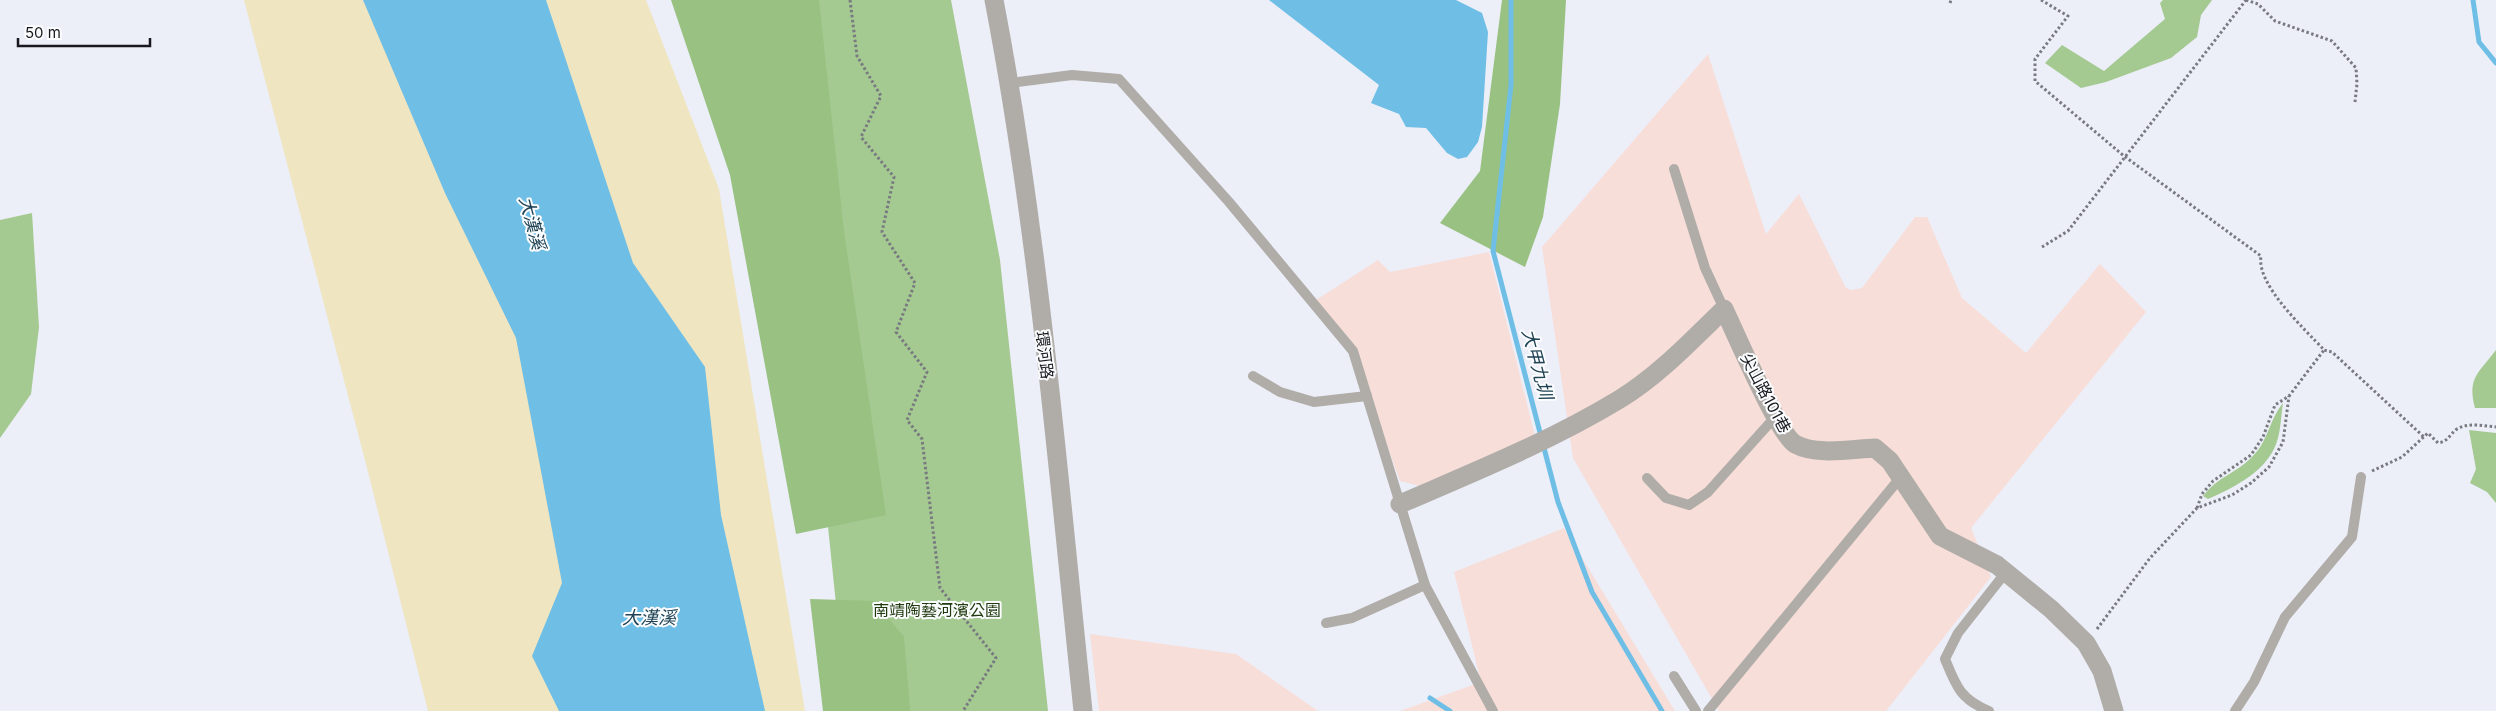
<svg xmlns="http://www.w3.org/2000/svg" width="2496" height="711" font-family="Inter,'Noto Sans TC',sans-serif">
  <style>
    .industrial { fill: #f8ded9 }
    .green { fill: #a4c991 }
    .forest { fill: #98c182 }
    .sand { fill: #efe5c0 }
    .water { fill: #6ebee6 }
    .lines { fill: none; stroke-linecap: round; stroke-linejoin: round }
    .stream { stroke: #6ebee6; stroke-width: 5 }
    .path { stroke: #787a80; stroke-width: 3; stroke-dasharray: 2.5 2.5; stroke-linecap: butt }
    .lane { stroke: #b0ada9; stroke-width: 10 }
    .street { stroke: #b0ada9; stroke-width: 19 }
    .labels { text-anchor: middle; stroke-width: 4; stroke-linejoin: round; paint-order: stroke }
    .street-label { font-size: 16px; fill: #18191c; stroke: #fbfcfe }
    .park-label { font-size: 16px; fill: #213b0f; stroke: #fbfcfe }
    .water-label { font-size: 18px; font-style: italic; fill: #204455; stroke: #fbfcfe }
  </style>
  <rect width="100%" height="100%" fill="#eceef8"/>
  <!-- industrial -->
  <g class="industrial">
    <polygon points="1708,54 1766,234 1799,194 1846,288 1852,290 1862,288 1915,217 1927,217 1962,298 2026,353 2100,264 2146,312 1971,528 1991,577 1886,711 1719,711 1573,458 1542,247"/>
    <polygon points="1489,252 1535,436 1420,486 1400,481 1359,368 1316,300 1378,260 1390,272"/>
    <polygon points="1564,528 1675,711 1400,711 1481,682 1454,572"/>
    <polygon points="1090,634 1236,654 1318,711 1099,711"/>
  </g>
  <!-- green -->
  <g class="green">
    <polygon points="734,0 951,0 1000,260 1048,711 847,711 785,109"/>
    <polygon points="2163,0 2212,0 2201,15 2197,37 2171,58 2106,82 2081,88 2045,63 2062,45 2104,71 2165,19 2160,3"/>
    <polygon points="32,213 39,327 31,394 0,438 0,220"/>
    <path d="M2496,350V408H2475C2467,377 2479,373 2496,350Z"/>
    <path d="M2283,403C2281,415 2281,427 2278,438C2270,470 2235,487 2208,499L2203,496C2219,476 2235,474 2252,457C2268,442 2269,420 2283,403Z"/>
    <polygon points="2469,430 2496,433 2496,503 2487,492 2470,483 2476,469"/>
  </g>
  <!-- forest -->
  <g class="forest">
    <polygon points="671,0 819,0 844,232 886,515 796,534 730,175"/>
    <polygon points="1502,0 1566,0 1560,104 1543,217 1525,267 1440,223 1480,171"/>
    <polygon points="810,599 874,601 904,637 910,711 823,711"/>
  </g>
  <!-- sand -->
  <polygon class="sand" points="244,0 646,0 719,189 805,711 428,711 366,464"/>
  <!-- water -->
  <g class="water">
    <polygon points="363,0 546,0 633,263 705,367 721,515 765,711 559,711 532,656 562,583 516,338 445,193"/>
    <polygon points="1269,0 1456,0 1482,13 1488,32 1482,127 1478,142 1467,157 1458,159 1447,153 1426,128 1406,127 1399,114 1371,103 1379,85"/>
  </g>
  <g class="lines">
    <!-- stream -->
    <g class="stream">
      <polyline points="1511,0 1511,85 1493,251 1558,502 1592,592 1662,711"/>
      <polyline points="2473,0 2479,42 2496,63"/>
      <polyline points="1430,698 1450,711"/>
    </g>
    <!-- path -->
    <g class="path">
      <polyline points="850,0 857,56 881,96 861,137 894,177 882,232 915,283 896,332 927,372 907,420 922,439 940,588 996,658 963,711"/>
      <path d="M2041,0L2068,16L2035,59V81L2124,156L2261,256C2256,285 2305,329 2324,350L2332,352L2424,437"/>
      <polyline points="2246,0 2258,4 2275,21 2332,41 2356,68 2357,84 2355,102"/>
      <polyline points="1950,3 1951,0"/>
      <polyline points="2042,247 2068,231 2246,0"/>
      <path d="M2372,471L2402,457L2428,433L2438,443C2449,441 2449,435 2457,429C2468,422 2484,426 2496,427"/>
      <polyline points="2197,508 2202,494 2213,481 2251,455 2263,437 2275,405 2289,396 2324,350"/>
      <polyline points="2097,629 2150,558 2197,508 2232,495 2251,483 2269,467 2283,442 2289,396"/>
    </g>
    <!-- lane -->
    <g class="lane">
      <polyline points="1010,83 1072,75 1119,79 1229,202 1353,351 1425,585 1493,711"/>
      <polyline points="1674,169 1705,268 1724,309"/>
      <polyline points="1253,376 1280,392 1314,402 1367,396"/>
      <polyline points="1647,478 1666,498 1689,505 1708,492 1775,417"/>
      <polyline points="1326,623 1352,618 1425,585"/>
      <polyline points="1674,676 1696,711"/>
      <polyline points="1708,711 1900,478"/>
      <path d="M1989,711C1960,699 1956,686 1945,659L1958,633L2006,572"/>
      <polyline points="2235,711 2254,682 2285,617 2352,537 2361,477"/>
    </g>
    <!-- street -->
    <g class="street">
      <path d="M994,0C1039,234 1058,474 1083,711"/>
      <path d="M1400,504C1474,472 1551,441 1620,399C1659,375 1691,341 1724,309C1735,332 1779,435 1795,444C1817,456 1851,449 1875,448L1890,461L1940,536L1997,565L2051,609L2086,643L2102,671L2114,711"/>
    </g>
  </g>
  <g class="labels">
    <!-- street labels -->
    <g class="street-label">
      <text transform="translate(1045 355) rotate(83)" y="6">環河路</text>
      <text transform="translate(1766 393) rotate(62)" y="6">尖山路101巷</text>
    </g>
    <!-- park labels -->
    <g class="park-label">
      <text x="937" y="616">南靖陶藝河濱公園</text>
    </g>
    <!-- water labels -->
    <g class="water-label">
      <text transform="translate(532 223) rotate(75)" y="6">大漢溪</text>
      <text transform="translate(1537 364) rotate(75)" y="6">大甲九圳</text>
      <text x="649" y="624">大漢溪</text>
    </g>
  </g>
  <!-- scale -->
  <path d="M18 38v8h132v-8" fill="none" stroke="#18191c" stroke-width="2.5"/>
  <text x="25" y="38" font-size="15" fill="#18191c" stroke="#fbfcfe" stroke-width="4" paint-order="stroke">50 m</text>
</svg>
